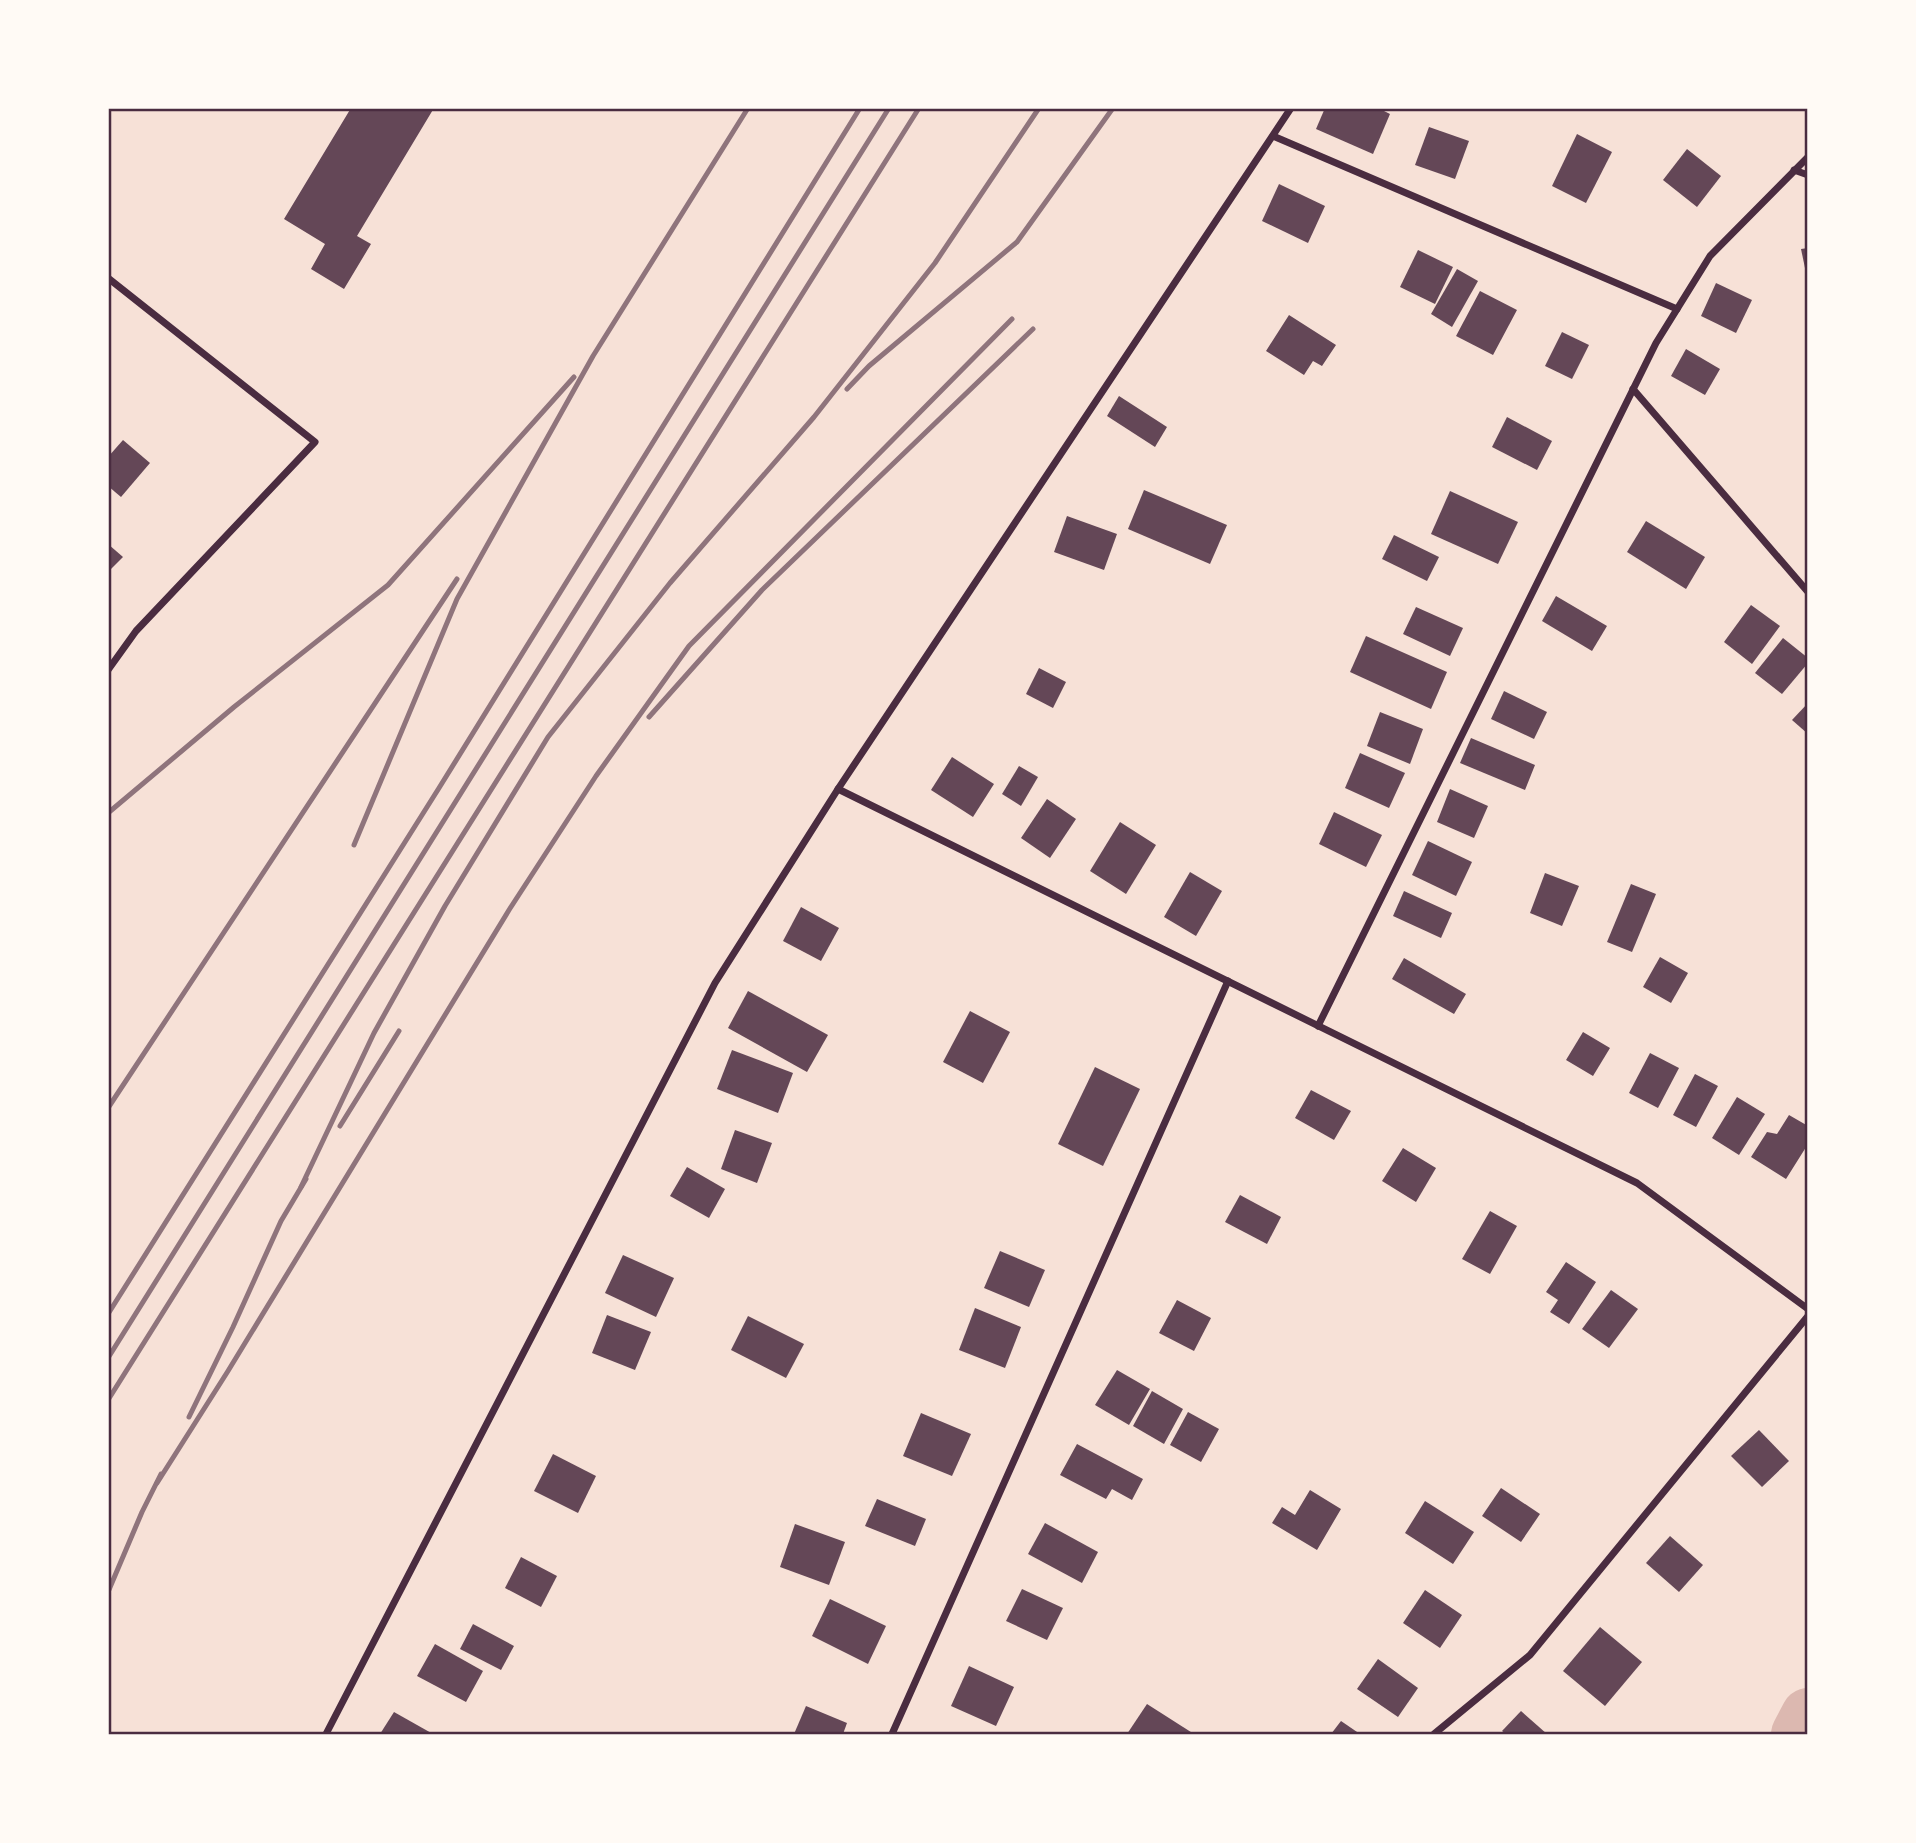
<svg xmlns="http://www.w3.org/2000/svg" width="1916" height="1843" font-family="'PT Sans Narrow',sans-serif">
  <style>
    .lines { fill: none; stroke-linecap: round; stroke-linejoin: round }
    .river { stroke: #dcb8b0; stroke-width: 54 }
    .building { fill: #644757 }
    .minor { stroke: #4a2c40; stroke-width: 7 }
    .rail { stroke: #8f747c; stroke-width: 5 }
    .neatline { fill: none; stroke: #4a2c40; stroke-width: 2.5 }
  </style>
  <rect width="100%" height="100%" fill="#f7e1d7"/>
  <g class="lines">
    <!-- river -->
    <polyline class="river" points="1798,1734 1808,1715"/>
  </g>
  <!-- building -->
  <g class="building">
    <polygon points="351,108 434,108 357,236 371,244 344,289 311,269 325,244 284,219"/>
    <polygon points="1325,108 1378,108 1390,114 1373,154 1316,129"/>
    <polygon points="1429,127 1469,141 1455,179 1415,165"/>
    <polygon points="1577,134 1612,152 1586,203 1552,186"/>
    <polygon points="1687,149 1721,176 1697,207 1663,180"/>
    <polygon points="1279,184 1325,206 1308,243 1262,221"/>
    <polygon points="1808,248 1808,267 1805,268 1801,249"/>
    <polygon points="1418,250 1453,267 1435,304 1400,287"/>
    <polygon points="1457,269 1478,281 1452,327 1431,314"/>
    <polygon points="1716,283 1752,300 1736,333 1701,316"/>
    <polygon points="1480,291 1517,310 1493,355 1456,336"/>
    <polygon points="1289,315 1336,345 1322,366 1313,361 1304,375 1266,351"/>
    <polygon points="1562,332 1589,345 1572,379 1545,366"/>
    <polygon points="1686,349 1720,369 1705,395 1671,376"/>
    <polygon points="1119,396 1167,427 1155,447 1107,416"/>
    <polygon points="1507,417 1552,441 1537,470 1492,447"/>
    <polygon points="123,440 150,463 121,497 108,486 108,457"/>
    <polygon points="1144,490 1227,525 1210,564 1128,529"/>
    <polygon points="1450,491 1518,522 1498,564 1431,534"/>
    <polygon points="1067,516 1117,534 1104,570 1054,552"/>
    <polygon points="1646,521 1705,557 1686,589 1627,552"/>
    <polygon points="1394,535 1439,557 1427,581 1382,559"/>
    <polygon points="108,544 123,557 108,572"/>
    <polygon points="1556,596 1607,626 1592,651 1542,621"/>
    <polygon points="1751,605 1780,626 1752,664 1724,642"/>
    <polygon points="1416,607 1463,628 1450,656 1403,634"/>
    <polygon points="1366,636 1447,672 1431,709 1350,672"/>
    <polygon points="1783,638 1808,658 1808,663 1782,694 1755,673"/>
    <polygon points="1039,668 1066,682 1053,708 1026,694"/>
    <polygon points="1504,691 1547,712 1534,739 1491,719"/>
    <polygon points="1808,703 1808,734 1792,720"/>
    <polygon points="1380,712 1423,729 1410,764 1367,746"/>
    <polygon points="1471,738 1535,765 1525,790 1460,763"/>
    <polygon points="1360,753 1405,773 1389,808 1345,788"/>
    <polygon points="952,757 994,784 973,817 931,790"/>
    <polygon points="1019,766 1038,777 1021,806 1002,794"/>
    <polygon points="1450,789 1488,806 1474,838 1437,822"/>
    <polygon points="1047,799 1076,819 1050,858 1021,838"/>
    <polygon points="1334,812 1382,835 1366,867 1319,844"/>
    <polygon points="1120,822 1156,845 1126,894 1090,871"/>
    <polygon points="1428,841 1472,862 1456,896 1412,875"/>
    <polygon points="1190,872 1222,891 1196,936 1164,917"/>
    <polygon points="1545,873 1579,886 1562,926 1530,913"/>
    <polygon points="1631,884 1656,894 1632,952 1607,942"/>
    <polygon points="1404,891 1452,913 1441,938 1393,916"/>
    <polygon points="801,907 839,928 821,961 783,941"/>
    <polygon points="1660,957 1688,973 1671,1003 1643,987"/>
    <polygon points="1404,958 1466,994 1454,1014 1392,979"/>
    <polygon points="748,991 828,1035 807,1072 728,1028"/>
    <polygon points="970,1011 1010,1032 983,1083 943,1062"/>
    <polygon points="1583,1032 1610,1048 1593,1076 1566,1060"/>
    <polygon points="732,1050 793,1073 778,1113 717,1089"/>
    <polygon points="1650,1053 1679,1068 1658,1108 1629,1093"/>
    <polygon points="1095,1067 1140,1089 1103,1166 1058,1144"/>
    <polygon points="1695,1074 1718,1086 1696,1127 1673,1115"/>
    <polygon points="1311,1090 1351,1111 1334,1140 1295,1118"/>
    <polygon points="1737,1097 1765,1114 1739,1155 1712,1138"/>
    <polygon points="1789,1115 1808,1126 1808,1144 1786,1179 1751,1157 1767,1132 1777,1134"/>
    <polygon points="735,1130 772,1143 757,1183 721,1169"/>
    <polygon points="1403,1148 1436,1168 1416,1202 1382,1181"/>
    <polygon points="687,1167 725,1189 709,1218 670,1196"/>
    <polygon points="1240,1195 1281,1217 1267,1244 1225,1222"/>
    <polygon points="1490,1211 1517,1226 1490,1274 1462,1259"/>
    <polygon points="1000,1251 1045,1270 1029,1307 984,1288"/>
    <polygon points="623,1255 674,1278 656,1317 605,1293"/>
    <polygon points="1566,1262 1596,1282 1569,1324 1550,1312 1558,1300 1546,1292"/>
    <polygon points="1611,1290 1638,1309 1609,1348 1582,1329"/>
    <polygon points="1177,1300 1211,1318 1194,1351 1159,1333"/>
    <polygon points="975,1308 1021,1327 1005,1368 959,1350"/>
    <polygon points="607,1315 651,1332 635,1370 592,1353"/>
    <polygon points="748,1316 804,1344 786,1378 731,1350"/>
    <polygon points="1117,1370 1150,1389 1129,1425 1095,1405"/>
    <polygon points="1152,1391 1183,1409 1164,1444 1133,1426"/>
    <polygon points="1188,1412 1219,1429 1201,1462 1170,1445"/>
    <polygon points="921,1413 971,1434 952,1476 903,1456"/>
    <polygon points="1759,1430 1789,1461 1762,1487 1731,1456"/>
    <polygon points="1077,1444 1143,1479 1132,1500 1112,1489 1106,1499 1060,1475"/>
    <polygon points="553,1454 596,1476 578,1513 534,1491"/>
    <polygon points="1501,1488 1540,1514 1521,1542 1482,1516"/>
    <polygon points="1310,1490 1341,1509 1317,1550 1272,1523 1282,1507 1295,1515"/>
    <polygon points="877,1499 926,1519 915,1546 865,1526"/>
    <polygon points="1425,1501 1474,1532 1453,1564 1405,1533"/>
    <polygon points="1045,1523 1098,1552 1082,1583 1028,1554"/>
    <polygon points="795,1524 845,1542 829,1585 780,1567"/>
    <polygon points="1670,1536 1703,1565 1679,1592 1646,1563"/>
    <polygon points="521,1557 557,1576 541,1607 505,1588"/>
    <polygon points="1022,1589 1063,1608 1047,1640 1006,1621"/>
    <polygon points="1425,1590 1462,1615 1440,1648 1403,1623"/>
    <polygon points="830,1599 886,1626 868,1664 812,1636"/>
    <polygon points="473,1624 514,1646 501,1670 460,1649"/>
    <polygon points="1600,1627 1642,1662 1605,1706 1563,1671"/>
    <polygon points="435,1644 483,1671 466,1702 417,1676"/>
    <polygon points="1378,1659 1418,1688 1398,1717 1357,1689"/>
    <polygon points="969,1666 1014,1687 996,1726 951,1706"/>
    <polygon points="1147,1704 1194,1734 1127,1734"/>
    <polygon points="806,1706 847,1723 843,1734 794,1734"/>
    <polygon points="1521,1711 1547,1734 1506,1734 1502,1731"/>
    <polygon points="394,1712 433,1734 380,1734"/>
    <polygon points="1341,1721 1360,1734 1331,1734"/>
  </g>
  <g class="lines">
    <!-- minor -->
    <g class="minor">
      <polyline points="1273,136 1677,309"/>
      <polyline points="1794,170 1808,175"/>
      <polyline points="108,278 315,442 136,631 108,670"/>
      <polyline points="1633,389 1808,592"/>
      <polyline points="838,789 1637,1183 1808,1309"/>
      <polyline points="1318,1026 1656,343 1710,256 1808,157"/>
      <polyline points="326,1734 715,983 838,789 1291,108"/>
      <polyline points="892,1734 1228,981"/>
      <polyline points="1434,1734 1530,1655 1808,1316"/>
    </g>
    <!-- rail -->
    <g class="rail">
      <polyline points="847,389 869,366 1017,242 1113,108"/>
      <polyline points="649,717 762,590 1033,329"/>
      <polyline points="108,813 234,707 388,585 574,377"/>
      <polyline points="354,845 457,599 593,356 748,108"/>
      <polyline points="108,1108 457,579"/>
      <polyline points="340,1126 399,1031"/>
      <polyline points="301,1187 374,1033 445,906 548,737 670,583 814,417 935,263 1039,108"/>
      <polyline points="108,1314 439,788 860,108"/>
      <polyline points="108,1358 889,108"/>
      <polyline points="108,1400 919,108"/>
      <polyline points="189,1417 233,1327 281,1221 306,1179"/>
      <polyline points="157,1483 228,1371 509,910 596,776 689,646 1012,319"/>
      <polyline points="108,1592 142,1512 161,1474"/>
    </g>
  </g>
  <!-- border -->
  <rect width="1916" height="1843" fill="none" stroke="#fffaf5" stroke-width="220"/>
  <rect x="110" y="110" width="1696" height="1623" class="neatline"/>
</svg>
